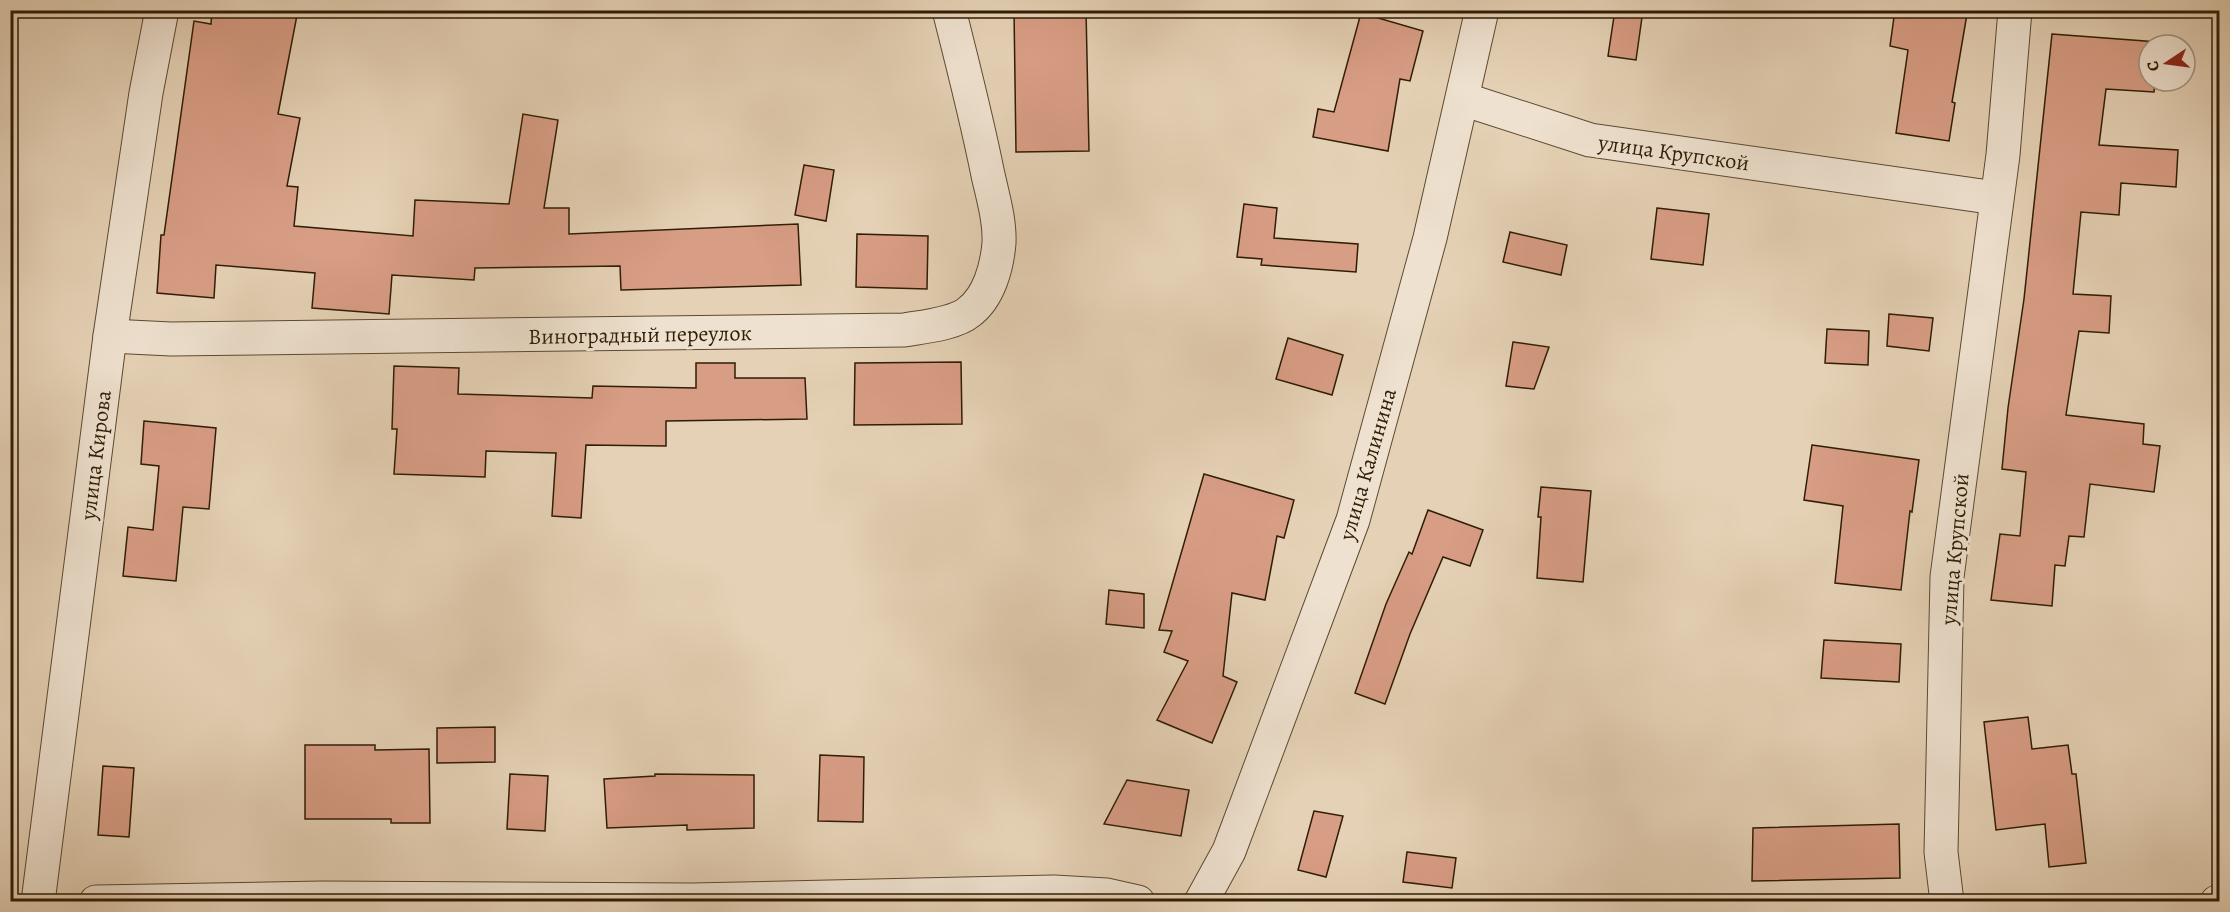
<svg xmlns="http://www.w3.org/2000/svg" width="2230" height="912" font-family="Alegreya,serif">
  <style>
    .building { fill: #d89d85; stroke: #2f1d04; stroke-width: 1.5 }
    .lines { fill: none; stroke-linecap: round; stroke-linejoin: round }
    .minor-casing { stroke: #5c4a30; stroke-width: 35 }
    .minor { stroke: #eee1cf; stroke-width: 33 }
    .labels { text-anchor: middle; stroke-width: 6; stroke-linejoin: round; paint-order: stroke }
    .street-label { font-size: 22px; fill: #2f1d04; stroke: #eee1cf }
  </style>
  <rect width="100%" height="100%" fill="#e5d1b5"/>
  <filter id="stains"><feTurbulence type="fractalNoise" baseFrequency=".00333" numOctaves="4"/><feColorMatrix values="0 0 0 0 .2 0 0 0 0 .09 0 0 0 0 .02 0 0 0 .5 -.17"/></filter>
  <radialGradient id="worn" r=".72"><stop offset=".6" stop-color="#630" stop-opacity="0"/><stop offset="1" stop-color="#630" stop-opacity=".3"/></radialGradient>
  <!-- building -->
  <g class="building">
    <polygon points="212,10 298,10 278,114 300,118 287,186 298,187 294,226 413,236 415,200 509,204 523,114 558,120 544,208 569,208 569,234 798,224 801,285 621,290 620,266 475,268 474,280 392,275 389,314 312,308 315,273 216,265 214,298 157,293 161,235 164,235 194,21 211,24"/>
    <polygon points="1014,10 1086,10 1089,151 1016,152"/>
    <polygon points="1615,10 1643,10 1636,60 1608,56"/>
    <polygon points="1895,10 1945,10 1967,14 1952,102 1955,103 1949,141 1896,133 1908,50 1890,46"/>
    <polygon points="1361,13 1423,31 1410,81 1400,79 1388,151 1313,137 1318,109 1334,112"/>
    <polygon points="2052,34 2158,42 2158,45 2149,45 2149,81 2155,81 2154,92 2106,89 2099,145 2178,150 2176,187 2121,183 2119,215 2081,212 2073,294 2111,296 2109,333 2079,331 2066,415 2144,424 2143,444 2160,446 2154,492 2090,484 2084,537 2069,536 2065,566 2055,565 2052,606 1991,600 2000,534 2020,536 2026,472 2002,469 2008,408 2024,299"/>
    <polygon points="804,165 834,170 826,221 795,215"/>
    <polygon points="1244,204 1277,208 1274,238 1358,244 1356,272 1261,265 1262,259 1237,257"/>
    <polygon points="1657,208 1709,214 1703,265 1651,259"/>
    <polygon points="1510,232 1567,245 1561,275 1503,262"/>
    <polygon points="857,234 928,236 927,289 856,287"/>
    <polygon points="1889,314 1933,318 1929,351 1887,346"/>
    <polygon points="1827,329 1869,331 1868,365 1825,363"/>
    <polygon points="1288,338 1343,355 1332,395 1276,379"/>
    <polygon points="1513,342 1549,347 1534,389 1506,386"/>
    <polygon points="961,362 962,424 854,425 855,363"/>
    <polygon points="696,363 735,363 735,378 805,378 807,419 666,421 666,446 586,445 581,518 552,516 556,453 486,451 485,477 394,474 397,429 392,429 394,366 459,368 458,394 592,398 593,386 696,388"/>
    <polygon points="144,421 216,428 209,509 183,507 176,581 123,576 128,527 153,530 159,466 141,464"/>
    <polygon points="1812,445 1919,460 1912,512 1910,511 1901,590 1835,583 1843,506 1804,500"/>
    <polygon points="1204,474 1294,500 1284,538 1277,536 1265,600 1232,593 1223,676 1237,682 1212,743 1157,720 1188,661 1164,652 1172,631 1159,630"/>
    <polygon points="1541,487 1591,491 1583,582 1537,578 1541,517 1538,517"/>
    <polygon points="1428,510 1483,530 1470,566 1443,557 1410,634 1385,704 1355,693 1386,604 1409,552 1412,554"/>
    <polygon points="1109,590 1144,594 1144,628 1106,624"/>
    <polygon points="1824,640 1901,644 1899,682 1821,678"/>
    <polygon points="2028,717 2032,749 2068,745 2072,774 2076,774 2086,863 2049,867 2045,824 1996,830 1984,722"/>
    <polygon points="495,727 495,762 437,763 437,728"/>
    <polygon points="305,745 375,745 375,750 429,749 430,823 391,823 391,819 305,819"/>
    <polygon points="820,755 864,757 863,822 818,821"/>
    <polygon points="103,766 134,768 129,837 98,835"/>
    <polygon points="510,774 548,776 545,831 507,829"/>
    <polygon points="655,774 754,775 754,828 687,830 687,825 607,828 604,779 655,776"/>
    <polygon points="1127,780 1189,790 1181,836 1104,824"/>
    <polygon points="1314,811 1343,816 1326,877 1298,870"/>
    <polygon points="1899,824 1900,878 1752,881 1753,828"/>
    <polygon points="1407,852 1456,858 1452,888 1403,882"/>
  </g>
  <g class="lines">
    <defs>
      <g id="minor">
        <polyline points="1463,99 1590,140 1996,198"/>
        <path d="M110,336L171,339L904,330C921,327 955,324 969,312C989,297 997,267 999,243C1000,221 993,197 988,175C977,120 963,65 949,10"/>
        <polyline points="38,902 110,336 146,93 162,10"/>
        <polyline points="96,902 322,898 692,900 1054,892 1107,895 1138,902"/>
        <polyline points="1201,902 1229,851 1353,520 1430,238 1482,10"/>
        <polyline points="1947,902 1941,852 1947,577 2003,155 2015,10"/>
        <polyline points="2217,902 2220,901"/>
      </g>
    </defs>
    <!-- minor casing -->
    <use href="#minor" class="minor-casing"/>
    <!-- minor -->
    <use href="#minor" class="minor"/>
  </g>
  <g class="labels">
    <!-- street labels -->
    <g class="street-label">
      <text transform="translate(1674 152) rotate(8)" y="8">улица Крупской</text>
      <text transform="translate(640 334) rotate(-1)" y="8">Виноградный переулок</text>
      <text transform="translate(95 455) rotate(-83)" y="8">улица Кирова</text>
      <text transform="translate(1367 464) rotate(-74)" y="8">улица Калинина</text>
      <text transform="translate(1954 549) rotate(-85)" y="8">улица Крупской</text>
    </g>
  </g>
  <!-- margin -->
  <rect width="2230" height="912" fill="none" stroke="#e5d1b5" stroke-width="36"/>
  <rect x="12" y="12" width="2206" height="888" fill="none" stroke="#2f1d04" stroke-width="3"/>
  <rect x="18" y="18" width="2194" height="876" fill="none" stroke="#2f1d04" stroke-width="1.5"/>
  <!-- north arrow -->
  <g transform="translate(2167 63) rotate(257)"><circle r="28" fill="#eee1cf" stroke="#a2937e" stroke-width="1.5"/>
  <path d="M0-4.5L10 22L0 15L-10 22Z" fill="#8f2418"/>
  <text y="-9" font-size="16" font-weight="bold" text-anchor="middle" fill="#2f1d04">С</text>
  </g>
  <rect width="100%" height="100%" filter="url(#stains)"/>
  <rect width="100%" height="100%" fill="url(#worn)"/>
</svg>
